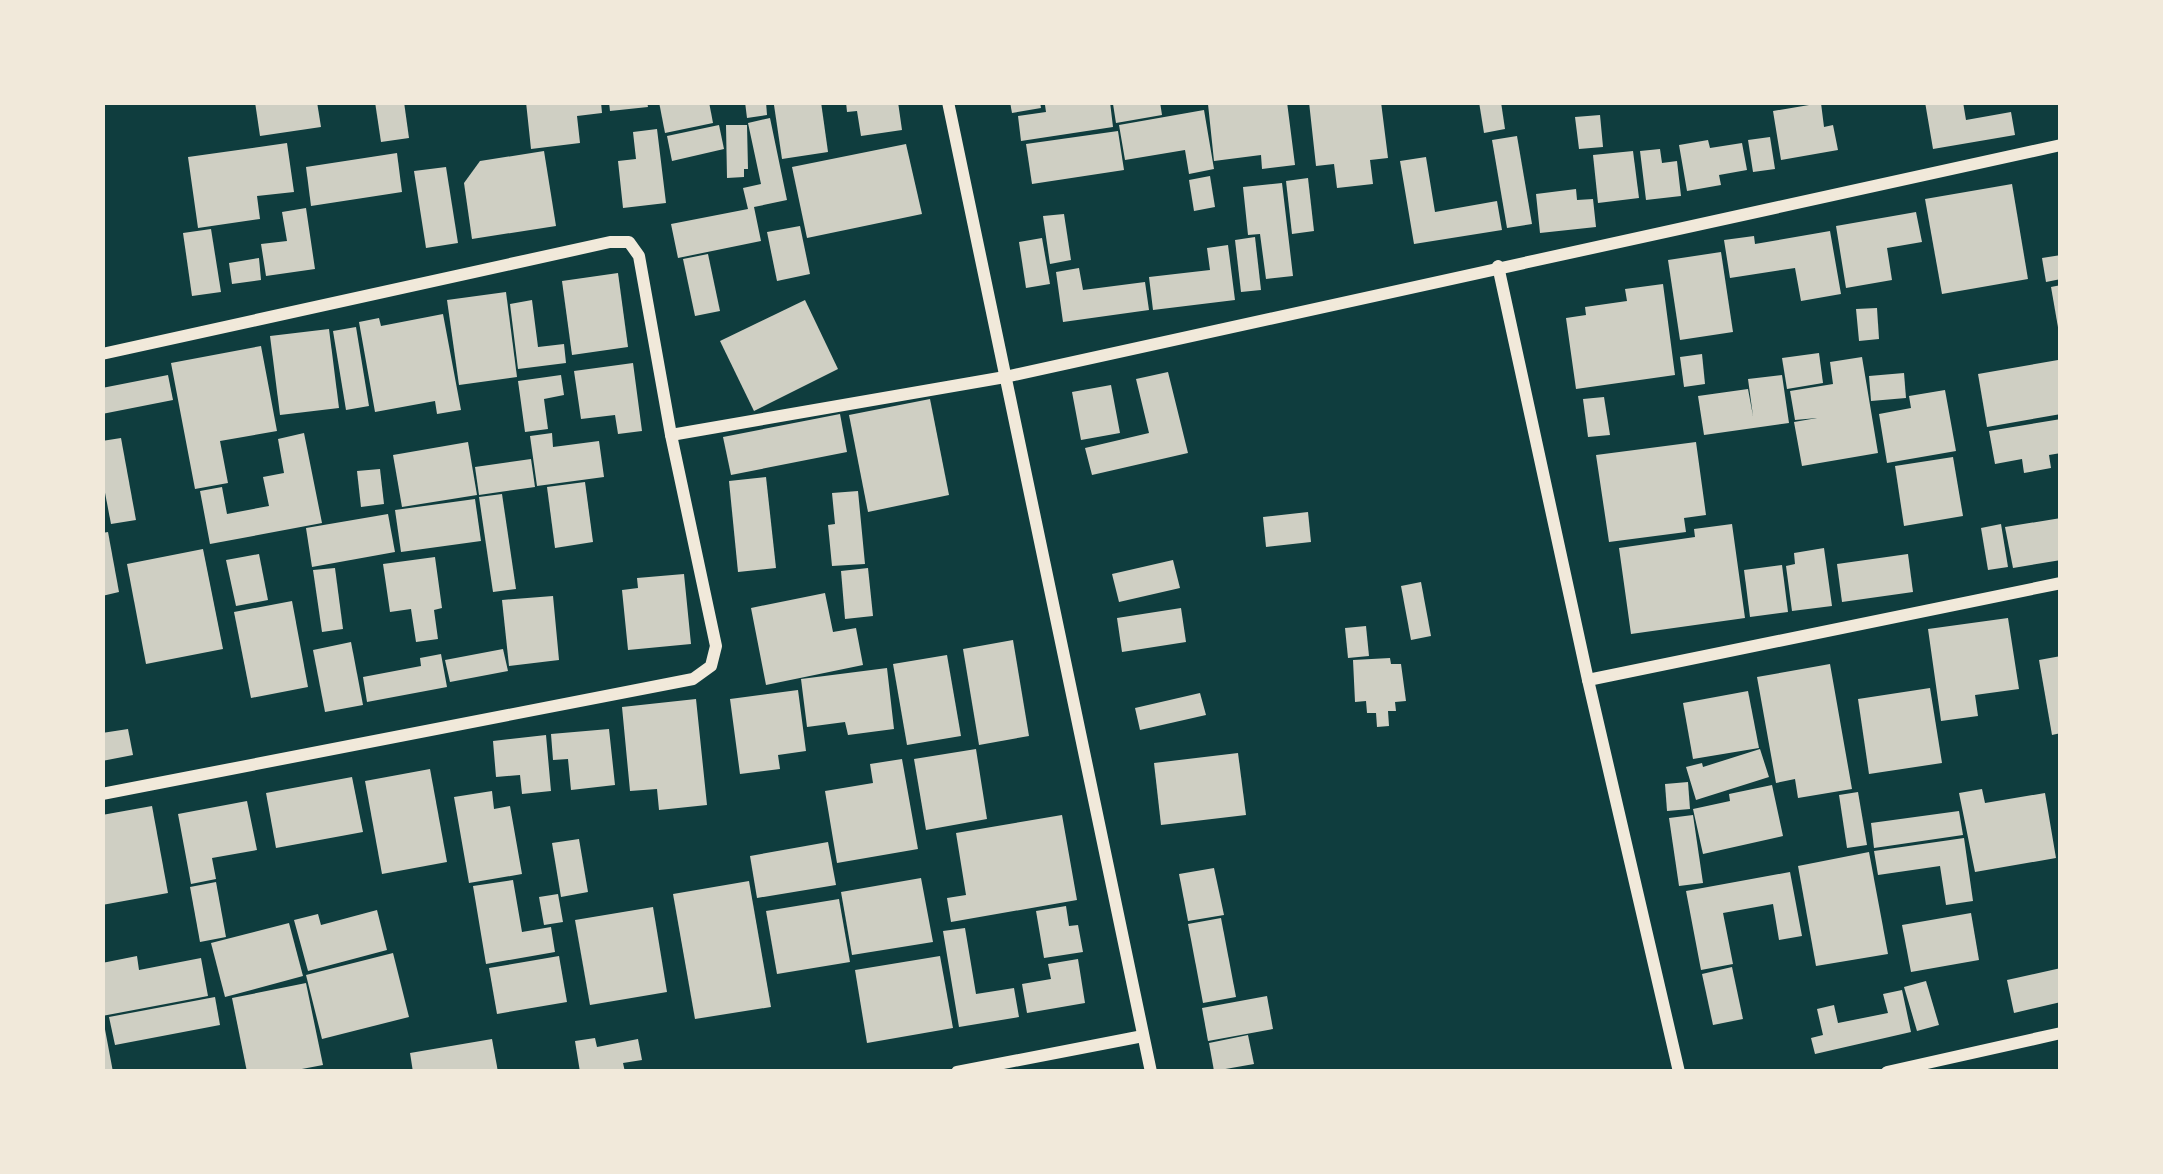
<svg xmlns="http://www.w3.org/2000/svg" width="2163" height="1174" font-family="'Titillium Web',sans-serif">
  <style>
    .building { fill: #cfcfc3 }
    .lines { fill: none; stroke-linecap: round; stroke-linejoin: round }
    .minor { stroke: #f1e9da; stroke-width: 12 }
  </style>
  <rect width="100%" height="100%" fill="#0f3d3e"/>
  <!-- building -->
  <g class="building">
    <polygon points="255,102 317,102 321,127 260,136"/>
    <polygon points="375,102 404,102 409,138 381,142"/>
    <polygon points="526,102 601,102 602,113 577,116 580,143 531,149"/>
    <polygon points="609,102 647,102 648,107 610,111"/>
    <polygon points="659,102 709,102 713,123 665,133"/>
    <polygon points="745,102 766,102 767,115 747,118"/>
    <polygon points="793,102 821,102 828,152 782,159 774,105"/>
    <polygon points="846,102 898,102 902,130 861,136 857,111 847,112"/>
    <polygon points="1010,102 1040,102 1041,108 1012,113"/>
    <polygon points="1063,102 1110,102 1113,127 1021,141 1018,116 1046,112 1045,105"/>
    <polygon points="1160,102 1162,115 1116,123 1113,104"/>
    <polygon points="1225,102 1287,102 1295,165 1262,169 1261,155 1214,161 1208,104"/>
    <polygon points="1309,102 1381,102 1388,158 1370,160 1373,184 1337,188 1334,164 1316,166"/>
    <polygon points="1479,102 1501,102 1505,129 1484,133"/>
    <polygon points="1925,102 1963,102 1966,120 2011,112 2015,135 1933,149"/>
    <polygon points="1821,103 1824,127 1833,125 1838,150 1781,160 1773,111"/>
    <polygon points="1204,110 1214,169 1189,174 1185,150 1125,160 1119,125"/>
    <polygon points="1600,115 1603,147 1579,149 1575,117"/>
    <polygon points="770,118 787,200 754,207 761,241 678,258 671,224 748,209 743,188 761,184 748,123"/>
    <polygon points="719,125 724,149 672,161 667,136"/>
    <polygon points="726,125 747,125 748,169 744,169 744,177 727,178"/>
    <polygon points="657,129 666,203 623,208 618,161 636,159 633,132"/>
    <polygon points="1118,131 1124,170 1032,184 1026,144"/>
    <polygon points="1517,136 1532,224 1507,228 1492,140"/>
    <polygon points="1770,137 1775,169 1753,172 1748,140"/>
    <polygon points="1708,140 1710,148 1742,143 1747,170 1719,175 1721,185 1687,191 1679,145"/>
    <polygon points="287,143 294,192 257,196 260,219 198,228 188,157"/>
    <polygon points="906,144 922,214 807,238 792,167"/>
    <polygon points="1660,149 1662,163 1677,161 1681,196 1646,200 1640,151"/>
    <polygon points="544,151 556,226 472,239 464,183 480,161"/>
    <polygon points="1633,151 1639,198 1598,203 1593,155"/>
    <polygon points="397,153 402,192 311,206 306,167"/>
    <polygon points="1426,157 1435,212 1497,201 1502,230 1414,244 1400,161"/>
    <polygon points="446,167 458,243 426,248 414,171"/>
    <polygon points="1210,176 1215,207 1194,211 1189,180"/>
    <polygon points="1308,178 1314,231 1292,234 1286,181"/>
    <polygon points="1282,183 1293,276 1266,279 1260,234 1248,235 1243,187"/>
    <polygon points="2012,184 2028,279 1942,294 1925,199"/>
    <polygon points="1576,189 1577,200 1593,199 1596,227 1540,233 1536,194"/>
    <polygon points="306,208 315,269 266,276 261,244 287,241 282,212"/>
    <polygon points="1916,212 1922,242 1887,248 1892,280 1846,288 1836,226"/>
    <polygon points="1064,214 1071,260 1050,264 1043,216"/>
    <polygon points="800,226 810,274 777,281 767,232"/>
    <polygon points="211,229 221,292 192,296 183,233"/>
    <polygon points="1830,231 1841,294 1801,301 1795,268 1730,278 1724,240 1754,236 1755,244"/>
    <polygon points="1255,237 1261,290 1241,292 1235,240"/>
    <polygon points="1042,238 1050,284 1026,288 1019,242"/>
    <polygon points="1228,245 1235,300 1153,310 1149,277 1210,270 1207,248"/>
    <polygon points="1721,252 1733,332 1680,340 1668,260"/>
    <polygon points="708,254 720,311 695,316 683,259"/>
    <polygon points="2061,255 2061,279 2046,282 2042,258"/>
    <polygon points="259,258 261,280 232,284 229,263"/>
    <polygon points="1079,268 1083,290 1145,282 1149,310 1063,322 1056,272"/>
    <polygon points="618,273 628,347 572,355 562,281"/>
    <polygon points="1663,284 1675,375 1576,389 1566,318 1586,315 1585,307 1627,301 1625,289"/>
    <polygon points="2061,285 2061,333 2059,333 2051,287"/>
    <polygon points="506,292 517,377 459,385 447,300"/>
    <polygon points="532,300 538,347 564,344 566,363 518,369 510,304"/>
    <polygon points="805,300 838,369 754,411 720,341"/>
    <polygon points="1877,308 1879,339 1859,341 1856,309"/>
    <polygon points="443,314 461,410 437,414 435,401 375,412 359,322 379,318 381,326"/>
    <polygon points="356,327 369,406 346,410 333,331"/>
    <polygon points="329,329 339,408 280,415 270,336"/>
    <polygon points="261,346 277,431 220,441 228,483 195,489 171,363"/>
    <polygon points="1819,353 1823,383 1787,389 1782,358"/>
    <polygon points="1702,354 1705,384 1684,387 1680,357"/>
    <polygon points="1862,357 1878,453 1802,466 1794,422 1817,418 1795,420 1790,391 1833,384 1830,362"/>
    <polygon points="2058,360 2061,414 1987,427 1978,374"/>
    <polygon points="633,363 642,431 618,434 615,415 581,419 574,371"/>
    <polygon points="1168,372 1188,453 1092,475 1085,448 1149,433 1136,379"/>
    <polygon points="1904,373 1906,398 1871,401 1869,376"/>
    <polygon points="168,375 173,400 102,414 102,388"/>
    <polygon points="561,375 564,395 544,399 548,429 525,432 518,381"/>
    <polygon points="1782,375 1789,423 1704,435 1698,396 1748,389 1753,416 1748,379"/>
    <polygon points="1111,385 1120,433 1081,440 1072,392"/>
    <polygon points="1945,390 1956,451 1887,463 1879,414 1911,408 1909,396"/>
    <polygon points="1604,397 1610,435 1588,437 1583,399"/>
    <polygon points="930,399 949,495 868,512 849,415"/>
    <polygon points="840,414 847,452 731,475 723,437"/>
    <polygon points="2061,419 2061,453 2049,455 2051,468 2024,473 2022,459 1995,464 1989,431"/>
    <polygon points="304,433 322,523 210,544 200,491 222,487 227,514 269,506 263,477 284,473 278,439"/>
    <polygon points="552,433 553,447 599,441 604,477 537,486 530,436"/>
    <polygon points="121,438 136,520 111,524 102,477 102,441"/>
    <polygon points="468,442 477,495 402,507 393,455"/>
    <polygon points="1696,442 1706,515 1684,518 1686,532 1609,542 1596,455"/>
    <polygon points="1953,457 1963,516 1904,526 1895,466"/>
    <polygon points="531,459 535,487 479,495 475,467"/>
    <polygon points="380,469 384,504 361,507 357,471"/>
    <polygon points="766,477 776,568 738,572 729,481"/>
    <polygon points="585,482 593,542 555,548 547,487"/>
    <polygon points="858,491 865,564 832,566 828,525 835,524 832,493"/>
    <polygon points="502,494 516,589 493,592 479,497"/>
    <polygon points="475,499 481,541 401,552 395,510"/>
    <polygon points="1308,512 1311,542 1266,547 1263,517"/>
    <polygon points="388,514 395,552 312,567 306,528"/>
    <polygon points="2061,518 2061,560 2013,568 2005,527"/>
    <polygon points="1732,524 1745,618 1631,634 1619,548 1695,537 1694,529"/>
    <polygon points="2001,524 2008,567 1988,570 1981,528"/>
    <polygon points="108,532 119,592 102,596 102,533"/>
    <polygon points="1824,548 1832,606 1792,611 1786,566 1795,564 1794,553"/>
    <polygon points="203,549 223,649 146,664 127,564"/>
    <polygon points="259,554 268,600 236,606 226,560"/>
    <polygon points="1908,554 1913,592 1842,602 1837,564"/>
    <polygon points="435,557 442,608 434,610 438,639 416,642 411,609 390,612 383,564"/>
    <polygon points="1173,560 1180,588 1119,602 1112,574"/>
    <polygon points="1782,565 1788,612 1750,617 1744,570"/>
    <polygon points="335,568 343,629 322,632 313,570"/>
    <polygon points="868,568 873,616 845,619 841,571"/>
    <polygon points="684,574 691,644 628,650 622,590 638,588 637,578"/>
    <polygon points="1421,582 1431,636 1411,640 1401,586"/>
    <polygon points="825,593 833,632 856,628 863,665 766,685 751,608"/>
    <polygon points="553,596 559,660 509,666 502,600"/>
    <polygon points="292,601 308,687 251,698 234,612"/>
    <polygon points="1181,608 1186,642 1122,652 1117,618"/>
    <polygon points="2008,618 2019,689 1975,695 1978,716 1941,721 1928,629"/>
    <polygon points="1366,626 1369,656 1348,658 1345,628"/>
    <polygon points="1013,640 1029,736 979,745 963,649"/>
    <polygon points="351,642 363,705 325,712 313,650"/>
    <polygon points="503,649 508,671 450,682 445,660"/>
    <polygon points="441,654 447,687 367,702 363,677 421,666 420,658"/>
    <polygon points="947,655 961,736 907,745 893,664"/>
    <polygon points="2061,656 2061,733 2052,735 2039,660"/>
    <polygon points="1390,658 1391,664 1401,664 1406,701 1395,702 1396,711 1388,711 1389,726 1377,727 1376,713 1367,713 1366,701 1355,702 1353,660"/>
    <polygon points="1830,664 1852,789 1798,798 1795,779 1776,783 1757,677"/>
    <polygon points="887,668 894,729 848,735 845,722 807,727 801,679"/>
    <polygon points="1930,688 1942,763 1869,774 1858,699"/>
    <polygon points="798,690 806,751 778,755 780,769 740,774 730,699"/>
    <polygon points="1748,691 1759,748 1693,759 1683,703"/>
    <polygon points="1200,693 1206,715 1140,730 1135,708"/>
    <polygon points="696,699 707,805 659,810 657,789 630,791 622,707"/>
    <polygon points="128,729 133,755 102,761 102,733"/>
    <polygon points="609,729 615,785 571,790 568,759 553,760 551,734"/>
    <polygon points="546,735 551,791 522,794 520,775 496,777 493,741"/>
    <polygon points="976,749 987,819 926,830 914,759"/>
    <polygon points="1760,749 1769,777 1696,800 1686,767 1702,763 1703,767"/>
    <polygon points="1238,753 1246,815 1161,825 1154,763"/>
    <polygon points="902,759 918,849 837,863 825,791 873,783 870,764"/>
    <polygon points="430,769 447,862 382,874 365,781"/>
    <polygon points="352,777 363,832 276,848 266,793"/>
    <polygon points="1688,782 1690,809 1667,811 1665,784"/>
    <polygon points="1772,785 1783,836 1703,854 1693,809 1730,801 1729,794"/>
    <polygon points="1982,789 1985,803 2045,793 2056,858 1975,872 1959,793"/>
    <polygon points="492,791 494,809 510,806 522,874 469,883 454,797"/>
    <polygon points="1858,792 1867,845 1847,848 1839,795"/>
    <polygon points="247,801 257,850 212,858 216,879 191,884 178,814"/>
    <polygon points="152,806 168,893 102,905 102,815"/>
    <polygon points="1959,811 1963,835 1874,848 1871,823"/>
    <polygon points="1062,815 1077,900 951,922 947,898 966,895 956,833"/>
    <polygon points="1693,815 1703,883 1679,886 1669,818"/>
    <polygon points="1964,838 1973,901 1946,905 1940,866 1878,875 1874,851"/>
    <polygon points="579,839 588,892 561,897 552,843"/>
    <polygon points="828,842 836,885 757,898 750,856"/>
    <polygon points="1869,852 1888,954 1816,966 1798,866"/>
    <polygon points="1214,868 1224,915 1188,921 1179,874"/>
    <polygon points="1790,872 1802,936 1779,940 1773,904 1723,913 1733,964 1701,970 1686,891"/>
    <polygon points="921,878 933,942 852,955 841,892"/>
    <polygon points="513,880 522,932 551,927 555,952 486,964 473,886"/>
    <polygon points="749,881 771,1007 695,1019 673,894"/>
    <polygon points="216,882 226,937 200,942 190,887"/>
    <polygon points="558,894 563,922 544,925 539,897"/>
    <polygon points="839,899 850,962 777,974 766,911"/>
    <polygon points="1066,906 1069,926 1078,925 1083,952 1044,958 1036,911"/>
    <polygon points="653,907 667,992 590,1005 575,920"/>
    <polygon points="377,910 387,950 308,971 294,920 318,914 321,925"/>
    <polygon points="1971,913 1979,960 1911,972 1902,925"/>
    <polygon points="1221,918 1236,997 1203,1003 1188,924"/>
    <polygon points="289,923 303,976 225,997 211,943"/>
    <polygon points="965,928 976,994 1014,988 1019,1017 959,1027 943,931"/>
    <polygon points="393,953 409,1017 322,1039 306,975"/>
    <polygon points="137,956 139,970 201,958 208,996 102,1016 102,963"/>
    <polygon points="559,956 567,1002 497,1014 489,968"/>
    <polygon points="940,956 953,1028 867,1043 855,970"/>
    <polygon points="1078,959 1085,1003 1027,1013 1022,984 1051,979 1048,964"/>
    <polygon points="1732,967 1743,1019 1713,1025 1702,974"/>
    <polygon points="2061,968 2061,1002 2014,1013 2007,980"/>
    <polygon points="1926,981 1939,1025 1917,1031 1904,987"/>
    <polygon points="306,983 323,1065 286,1072 247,1072 232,998"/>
    <polygon points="1902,990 1911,1032 1815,1054 1811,1038 1823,1035 1817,1009 1834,1005 1838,1023 1888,1013 1883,994"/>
    <polygon points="1267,996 1273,1029 1208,1041 1202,1008"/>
    <polygon points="215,997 220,1025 115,1045 109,1017"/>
    <polygon points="102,1024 104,1024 113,1072 102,1072"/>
    <polygon points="1248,1035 1254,1064 1214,1071 1209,1043"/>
    <polygon points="595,1038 597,1047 638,1039 642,1060 623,1063 625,1072 580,1072 575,1041"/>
    <polygon points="492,1039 498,1072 413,1072 410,1053"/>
  </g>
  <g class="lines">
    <!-- minor -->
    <g class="minor">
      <polyline points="948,102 1151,1072"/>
      <polyline points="1498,266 1588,680 1679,1072"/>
      <polyline points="102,354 610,242 629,242 639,256 671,435 716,646 711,666 693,679 102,794"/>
      <polyline points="671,435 1005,377 2061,145"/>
      <polyline points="1588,680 2061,583"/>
      <polyline points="957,1072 1143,1036"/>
      <polyline points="1887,1072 2061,1033"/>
    </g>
  </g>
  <!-- border -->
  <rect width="2163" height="1174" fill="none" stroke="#f1e9da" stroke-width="210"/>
</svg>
